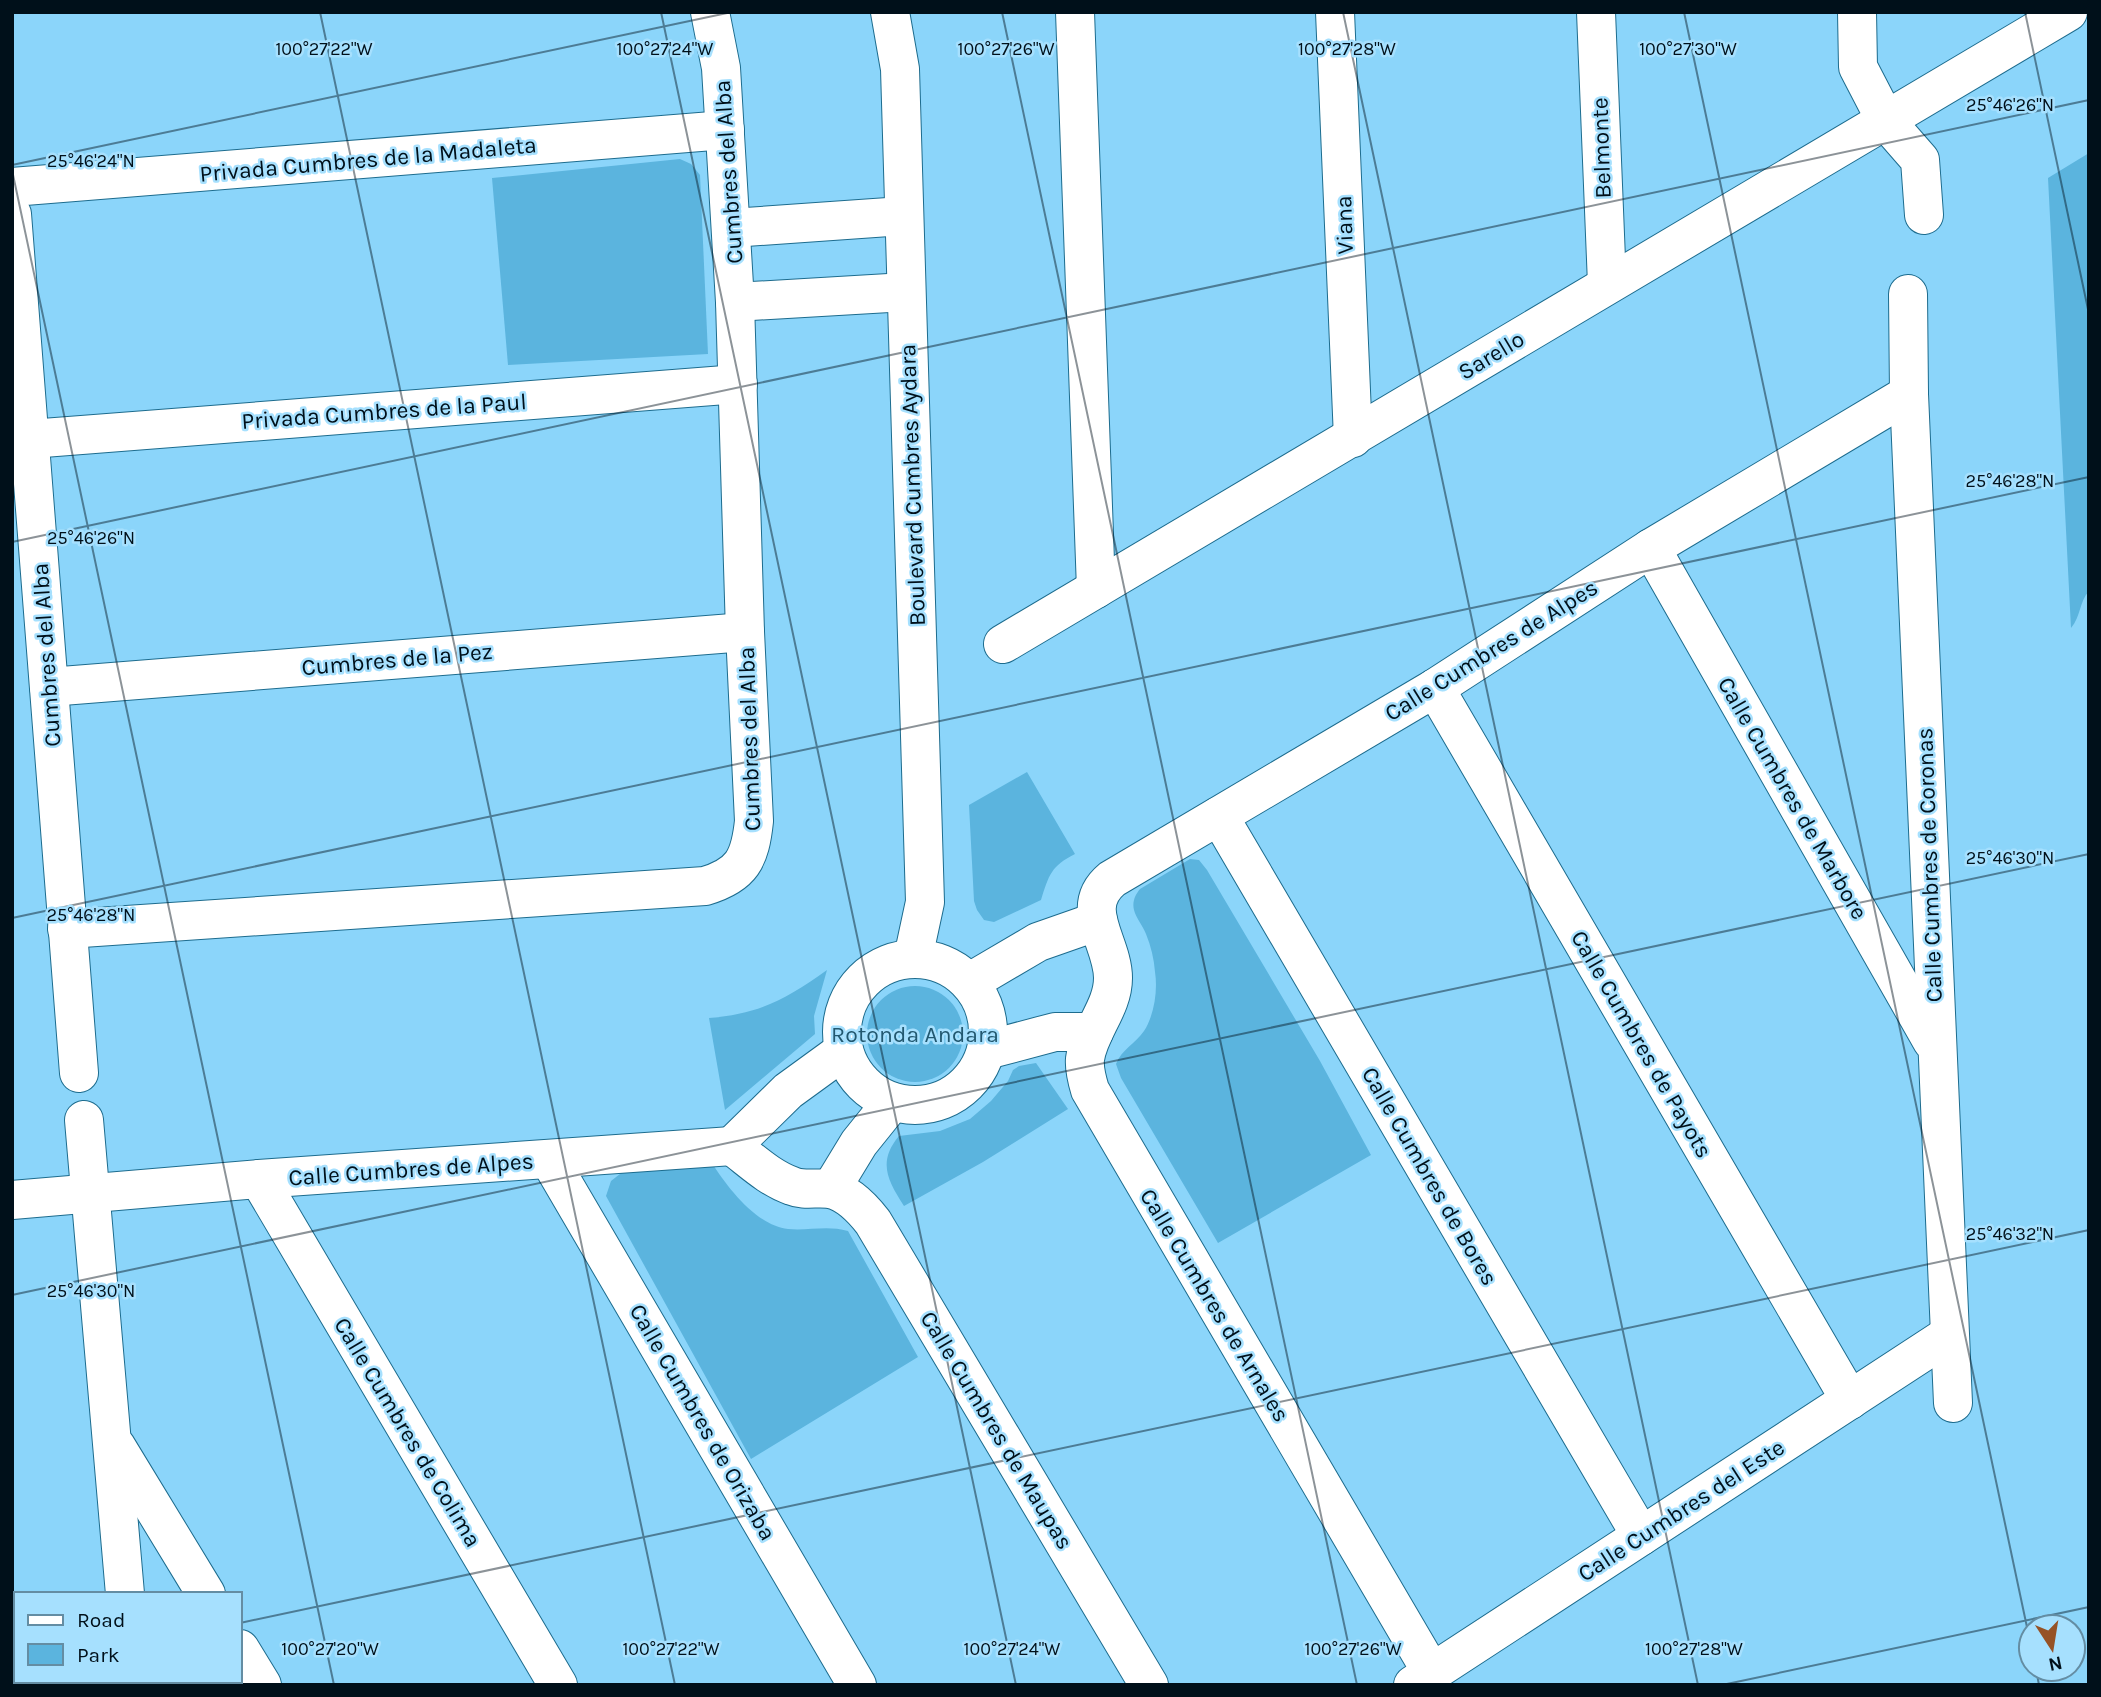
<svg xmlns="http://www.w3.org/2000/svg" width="2101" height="1697" font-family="Karla,sans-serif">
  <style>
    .green { fill: #5bb4de }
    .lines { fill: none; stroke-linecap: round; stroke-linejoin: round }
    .street-casing { stroke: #1d6c8e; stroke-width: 40 }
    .street { stroke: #fff; stroke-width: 38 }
    .ticks { fill: none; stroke: #00101a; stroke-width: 2; stroke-opacity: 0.45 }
    .labels { text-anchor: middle; stroke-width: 5; stroke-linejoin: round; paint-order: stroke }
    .street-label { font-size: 23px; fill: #00101a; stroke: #a6e0fe }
    .park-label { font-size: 23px; fill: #225870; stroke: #a6e0fe }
    .ticks-label { font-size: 18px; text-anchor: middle; fill: #00101a; stroke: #a6e0fe; stroke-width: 5; stroke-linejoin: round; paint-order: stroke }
  </style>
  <rect width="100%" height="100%" fill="#8bd5fa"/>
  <!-- green -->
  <g class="green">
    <path d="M2089,153V591C2079,602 2081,616 2071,628L2048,178Z"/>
    <polygon points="680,159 691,164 700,175 708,354 508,365 492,178"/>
    <path d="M1027,772L1075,854C1051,866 1049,875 1041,900L994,922L984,920L977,910L974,901L969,805Z"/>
    <path d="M1190,859L1199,860L1207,870L1320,1061L1371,1155L1218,1243L1121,1078L1116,1064C1122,1049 1135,1044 1144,1031C1154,1016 1158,990 1155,972C1154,959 1151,946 1146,934C1143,926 1136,918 1134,910C1132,902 1135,895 1140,889Z"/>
    <path d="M827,970L814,1016L815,1034L725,1110L709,1018C760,1014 786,999 827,970Z"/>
    <circle cx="915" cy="1034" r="48"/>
    <path d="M1036,1063L1068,1109L983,1162L904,1206C888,1181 877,1162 899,1136L940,1131L970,1119L991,1101L1008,1081L1013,1070L1019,1066Z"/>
    <path d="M712,1163C727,1187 757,1226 788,1229C808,1231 827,1225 848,1231L918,1357L751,1459L606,1196L611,1181L625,1170Z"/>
  </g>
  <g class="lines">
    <defs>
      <g id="street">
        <polyline points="890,12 900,69 925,902 913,958"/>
        <polyline points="1075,12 1096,589"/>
        <polyline points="1335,12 1353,438"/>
        <polyline points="1596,12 1607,284"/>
        <polyline points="1857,12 1858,67 1886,121 1920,160 1924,215"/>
        <polyline points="12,187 725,130"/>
        <polyline points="12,214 79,1073"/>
        <polyline points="731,228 903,216"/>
        <polyline points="1908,294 1909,394 1953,1403"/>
        <polyline points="735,302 906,292"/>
        <polyline points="30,439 738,384"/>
        <polyline points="1651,548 1932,1041"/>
        <polyline points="1003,644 2068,12"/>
        <polyline points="49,687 745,632"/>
        <polyline points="1435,688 1850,1400"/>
        <polyline points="1219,816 1641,1536"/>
        <path d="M67,929L705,886C742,875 750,859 754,821L745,632L735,302L721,68L710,12"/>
        <circle cx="915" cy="1032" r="73"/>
        <polyline points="970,982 1038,942 1098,921"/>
        <polyline points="987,1050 1055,1032 1094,1032"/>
        <polyline points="84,1120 125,1594"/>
        <path d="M732,1146C751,1160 769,1178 792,1186C804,1191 817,1187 830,1189C848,1193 863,1209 873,1222L1149,1685"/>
        <polyline points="732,1146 788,1091 843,1051"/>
        <polyline points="549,1159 857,1685"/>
        <polyline points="259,1179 558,1685"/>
        <polyline points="831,1189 859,1143 892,1102"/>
        <polyline points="12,1200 259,1179 732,1146"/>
        <polyline points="116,1446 206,1594"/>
        <polyline points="240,1649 262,1685"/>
        <path d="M1432,1673L1090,1090C1087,1080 1084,1069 1085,1059C1089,1030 1113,1008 1113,978C1113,942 1077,908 1112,879L1435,688L1651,548L1909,394"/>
        <polyline points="132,1681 133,1685"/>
        <polyline points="1413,1685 1949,1335"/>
      </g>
    </defs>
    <!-- street casing -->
    <use href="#street" class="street-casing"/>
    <!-- street -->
    <use href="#street" class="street"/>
  </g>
  <!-- ticks -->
  <path class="ticks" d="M320,12L675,1685M661,12L1016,1685M1002,12L1357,1685M1343,12L1698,1685M1684,12L2031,1646M2025,12L2089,314M12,165L732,12M12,170L334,1685M12,542L2089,100M12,918L2089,477M12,1295L2089,854M240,1623L2089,1230M2036,1669L2039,1685M12,1672L16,1671M1722,1685L2089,1607"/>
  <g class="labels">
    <!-- street labels -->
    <g class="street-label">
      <text transform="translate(1601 148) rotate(-92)" y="8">Belmonte</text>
      <text transform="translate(368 159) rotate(-5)" y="8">Privada Cumbres de la Madaleta</text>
      <text transform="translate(728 172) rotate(-94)" y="8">Cumbres del Alba</text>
      <text transform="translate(1344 225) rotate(-92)" y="8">Viana</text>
      <text transform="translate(1491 355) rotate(-31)" y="8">Sarello</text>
      <text transform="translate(384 411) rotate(-4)" y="8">Privada Cumbres de la Paul</text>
      <text transform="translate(912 485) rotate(-92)" y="8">Boulevard Cumbres Aydara</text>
      <text transform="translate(1491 650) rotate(-32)" y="8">Calle Cumbres de Alpes</text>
      <text transform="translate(46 655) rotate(-94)" y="8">Cumbres del Alba</text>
      <text transform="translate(397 659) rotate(-5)" y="8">Cumbres de la Pez</text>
      <text transform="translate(749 739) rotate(-92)" y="8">Cumbres del Alba</text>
      <text transform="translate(1793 798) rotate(60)" y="8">Calle Cumbres de Marbore</text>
      <text transform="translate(1929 865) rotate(-92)" y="8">Calle Cumbres de Coronas</text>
      <text transform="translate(1642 1044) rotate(60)" y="8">Calle Cumbres de Payots</text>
      <text transform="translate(411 1169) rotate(-4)" y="8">Calle Cumbres de Alpes</text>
      <text transform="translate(1430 1176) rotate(60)" y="8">Calle Cumbres de Bores</text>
      <text transform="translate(1215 1305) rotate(59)" y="8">Calle Cumbres de Arnales</text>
      <text transform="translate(703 1422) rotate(60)" y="8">Calle Cumbres de Orizaba</text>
      <text transform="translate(997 1430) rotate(59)" y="8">Calle Cumbres de Maupas</text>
      <text transform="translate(408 1432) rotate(59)" y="8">Calle Cumbres de Colima</text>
      <text transform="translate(1681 1510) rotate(-33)" y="8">Calle Cumbres del Este</text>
    </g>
    <!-- park labels -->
    <g class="park-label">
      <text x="915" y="1042">Rotonda Andara</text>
    </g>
  </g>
  <g class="ticks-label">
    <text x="324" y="55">100°27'22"W</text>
    <text x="665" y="55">100°27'24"W</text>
    <text x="1006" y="55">100°27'26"W</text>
    <text x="1347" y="55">100°27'28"W</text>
    <text x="1688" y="55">100°27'30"W</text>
    <text x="2010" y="111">25°46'26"N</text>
    <text x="91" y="167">25°46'24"N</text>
    <text x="2010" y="487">25°46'28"N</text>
    <text x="91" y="544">25°46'26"N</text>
    <text x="2010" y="864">25°46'30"N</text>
    <text x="91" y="921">25°46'28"N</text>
    <text x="2010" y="1240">25°46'32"N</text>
    <text x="91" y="1297">25°46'30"N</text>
    <text x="330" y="1655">100°27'20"W</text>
    <text x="671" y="1655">100°27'22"W</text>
    <text x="1012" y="1655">100°27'24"W</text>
    <text x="1353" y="1655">100°27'26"W</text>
    <text x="1694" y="1655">100°27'28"W</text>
  </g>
  <!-- border -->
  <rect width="2101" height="1697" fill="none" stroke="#00101a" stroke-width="28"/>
  <!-- legend -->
  <rect x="14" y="1592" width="228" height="91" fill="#a6e0fe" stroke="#648da3" stroke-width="2"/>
  <rect x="28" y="1615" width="35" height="10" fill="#ffffff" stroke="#648da3" stroke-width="2"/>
  <text x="77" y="1627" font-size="21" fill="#00101a">Road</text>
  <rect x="28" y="1644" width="35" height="21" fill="#5bb4de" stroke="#648da3" stroke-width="2"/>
  <text x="77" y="1662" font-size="21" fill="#00101a">Park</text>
  <!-- north arrow -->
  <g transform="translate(2052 1648) rotate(168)"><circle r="33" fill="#a6e0fe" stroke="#648da3" stroke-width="2"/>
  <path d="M0-5L12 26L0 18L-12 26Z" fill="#965225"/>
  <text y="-10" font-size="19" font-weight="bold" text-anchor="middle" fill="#00101a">N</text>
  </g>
</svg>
